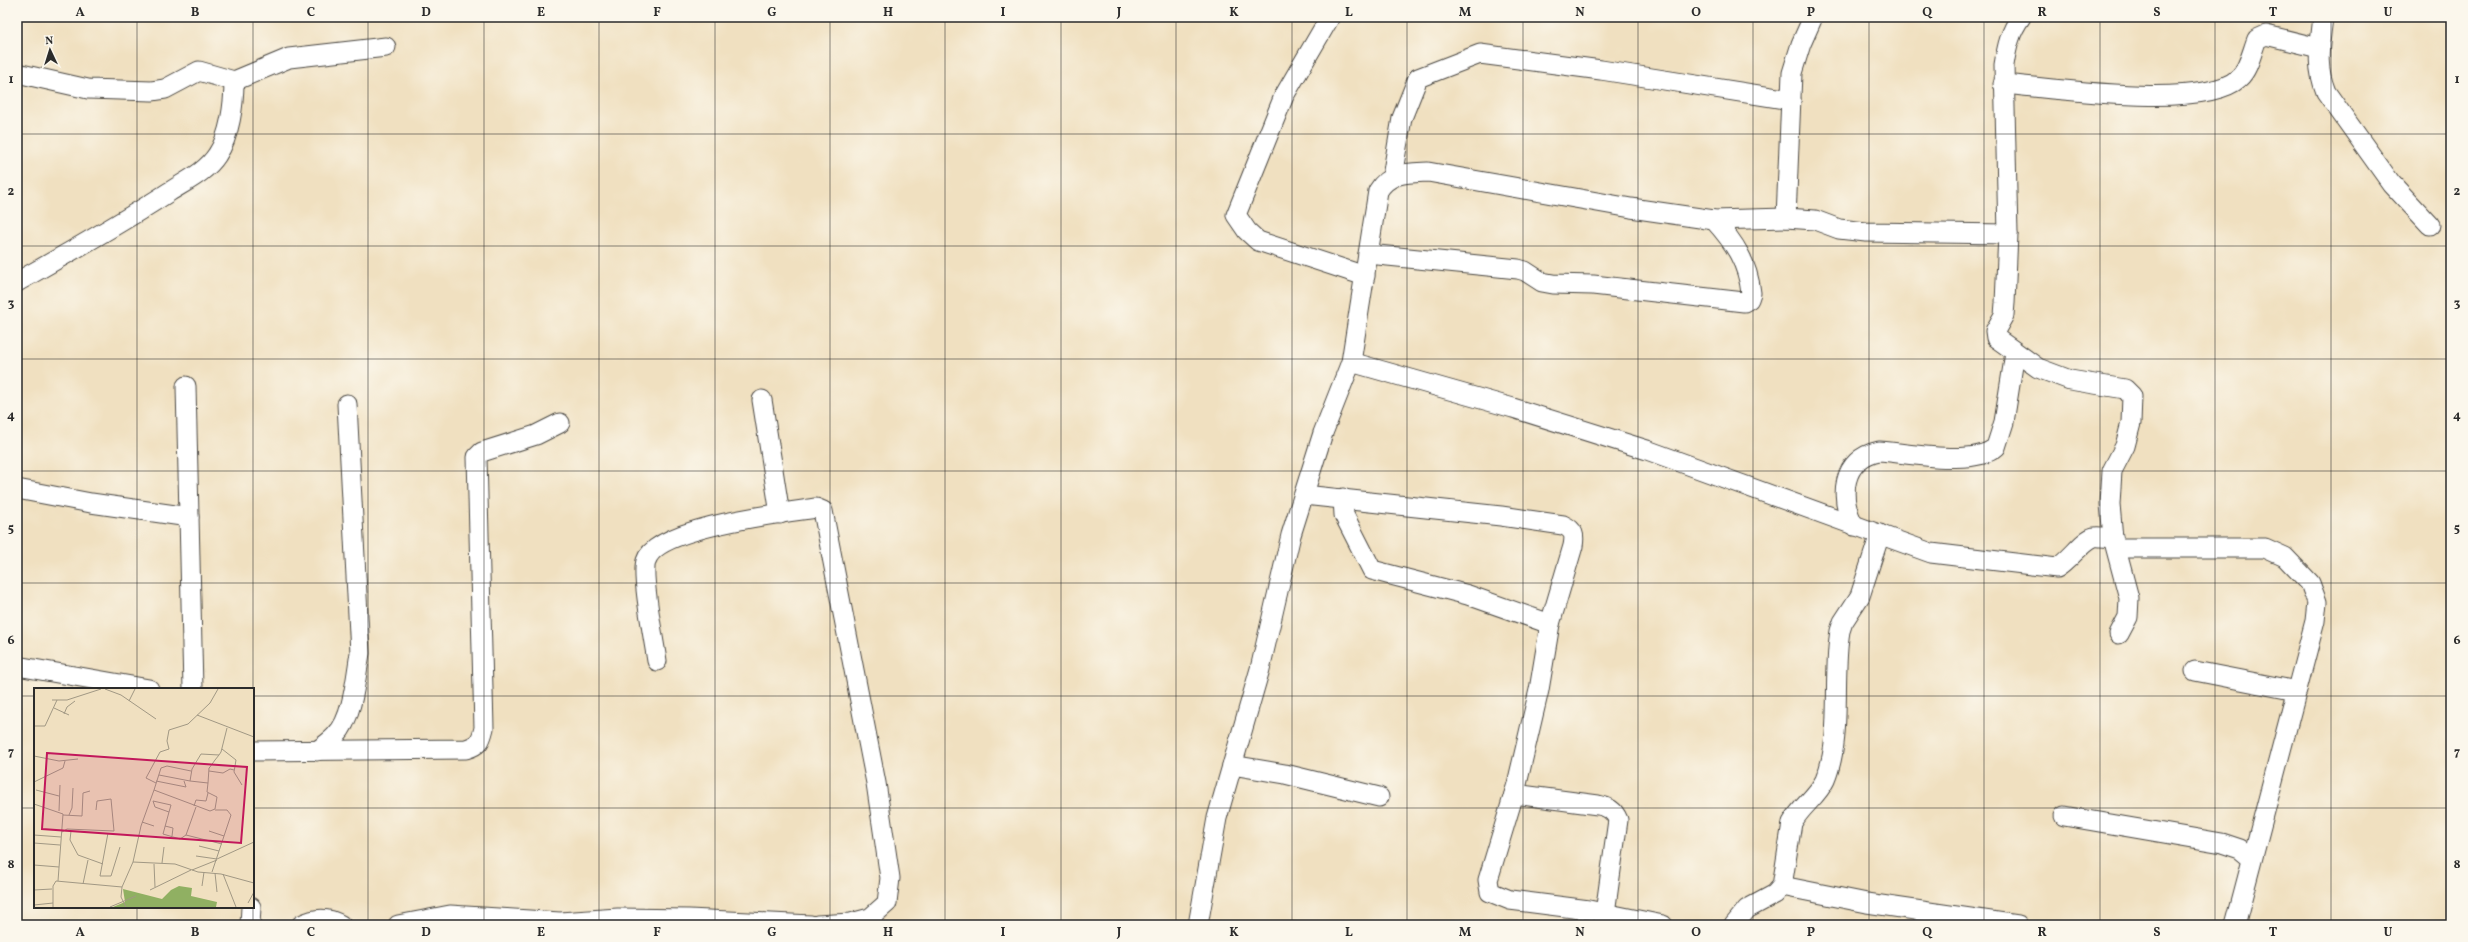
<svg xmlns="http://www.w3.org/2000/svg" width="2468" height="942" font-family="Vollkorn,serif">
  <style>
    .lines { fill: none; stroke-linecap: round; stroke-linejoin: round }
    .minor-casing { stroke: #494641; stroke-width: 21 }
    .minor { stroke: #fff; stroke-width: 19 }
    .grid { fill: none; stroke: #2b2b2b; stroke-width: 1; stroke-opacity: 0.55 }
    .inset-road { fill: none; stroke: #a19884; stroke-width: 1 }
    .view { fill: #c2185b; fill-opacity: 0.15; stroke: #c2185b; stroke-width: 2 }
    .inset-edge { fill: none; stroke: #2b2b2b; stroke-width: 2 }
    .neatline { fill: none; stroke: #2b2b2b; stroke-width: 1.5 }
    .grid-label { font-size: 13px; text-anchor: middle; font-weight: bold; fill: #2b2b2b }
  </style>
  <rect width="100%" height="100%" fill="#fbf7ec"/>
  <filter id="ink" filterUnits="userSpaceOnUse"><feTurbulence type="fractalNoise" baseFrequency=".025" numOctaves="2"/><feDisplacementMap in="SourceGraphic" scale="8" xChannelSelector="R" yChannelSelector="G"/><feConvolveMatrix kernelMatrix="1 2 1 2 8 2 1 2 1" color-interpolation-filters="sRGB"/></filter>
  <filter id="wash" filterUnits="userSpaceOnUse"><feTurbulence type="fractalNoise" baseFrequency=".012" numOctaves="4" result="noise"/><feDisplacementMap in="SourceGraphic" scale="16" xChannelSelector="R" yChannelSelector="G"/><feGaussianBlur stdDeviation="0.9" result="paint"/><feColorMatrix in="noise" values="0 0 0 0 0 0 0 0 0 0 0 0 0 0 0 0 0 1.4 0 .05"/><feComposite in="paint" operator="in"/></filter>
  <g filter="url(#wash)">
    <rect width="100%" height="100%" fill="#f0e0c0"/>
  </g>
  <g filter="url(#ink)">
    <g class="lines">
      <defs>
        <g id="minor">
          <polyline points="1330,17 1284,96 1236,215 1247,231 1258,241 1365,276"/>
          <path d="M1813,17L1801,44L1792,73L1786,218L1815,220L1839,229L1866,232L2008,234L2004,65C2007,46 2010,32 2021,17"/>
          <path d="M2323,17C2320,45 2315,65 2326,92L2391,183L2430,225"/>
          <polyline points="17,73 88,89 152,91 165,89 199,71 234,81 289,58 386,47"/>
          <path d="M2003,84C2053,88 2204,111 2239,78C2249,69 2252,51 2257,39L2266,35L2319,48"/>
          <polyline points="1392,177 1402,118 1418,78 1480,54 1601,70 1791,100"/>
          <path d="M1368,254L1518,269L1525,271L1542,282L1553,284L1593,285L1744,302L1749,299L1751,293C1748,263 1734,242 1714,220"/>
          <path d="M17,282C68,253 120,224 169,192C186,181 206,172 217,155C230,136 234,104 234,81"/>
          <path d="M1351,362L1378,191C1389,172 1408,173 1428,172L1631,208L1714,220L1786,218"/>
          <polyline points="186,386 193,689"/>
          <polyline points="762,400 780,514"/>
          <polyline points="17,489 91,503 189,517"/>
          <path d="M1304,495L1501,516L1563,525C1574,530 1575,535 1573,546L1550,624"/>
          <polyline points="1343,498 1344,515 1372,570 1468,595 1550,624 1539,690 1517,784 1488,880 1490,892 1510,900 1589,910 1663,925"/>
          <path d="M1854,526C1839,497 1841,459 1879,451C1909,453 1974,467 1996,447L2004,422L2015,353"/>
          <polyline points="2113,538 2129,598 2128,617 2119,634"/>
          <polyline points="2117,548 2265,548 2285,557 2310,583 2317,602 2315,621 2235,925"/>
          <path d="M657,661C654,640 641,577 646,561C656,527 783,513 816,508L823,511L876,783L890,878L887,903L870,918L851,923L817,925"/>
          <polyline points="17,666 149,689"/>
          <polyline points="2195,671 2297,691"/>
          <path d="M253,751L466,749C479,745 481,741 484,728L477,457L482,452L536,435L560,423"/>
          <path d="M317,751C323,746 331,741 336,735C353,718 356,676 360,653L347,404"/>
          <polyline points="1232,765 1285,774 1379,797"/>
          <path d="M1514,794L1598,805C1608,807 1614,810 1618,820L1605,913"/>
          <polyline points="2064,816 2222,843 2240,849 2252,859"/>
          <path d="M1782,886L1792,823C1801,806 1817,797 1825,780C1843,738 1832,677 1840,631L1843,622L1860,596L1880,534"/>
          <polyline points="250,925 251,907"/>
          <path d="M301,925C314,918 328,917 341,925"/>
          <polyline points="398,925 450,915 560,922 618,918 689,919 811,925"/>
          <path d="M1198,925L1217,818L1260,669L1291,535L1323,433L1351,362L1513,408L1647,450L1931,553L2057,568C2070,560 2083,540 2094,537C2099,536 2107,538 2113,538L2110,504L2112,471L2125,446L2131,423L2132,396L2125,389L2070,380L2038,368L1996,338L1995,331L2004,315L2005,303L2008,234"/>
          <polyline points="1734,925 1747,909 1775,894 1782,886 1867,903 2018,925"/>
        </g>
      </defs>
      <!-- minor casing -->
      <use href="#minor" class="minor-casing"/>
      <!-- minor -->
      <use href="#minor" class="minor"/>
    </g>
  </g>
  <!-- grid -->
  <path class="grid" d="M137,17V689M253,17V689M368,17V925M484,17V925M599,17V925M715,17V925M830,17V925M945,17V925M1061,17V925M1176,17V925M1292,17V925M1407,17V925M1523,17V925M1638,17V925M1753,17V925M1869,17V925M1984,17V925M2100,17V925M2215,17V925M2331,17V925M17,134H2451M17,246H2451M17,359H2451M17,471H2451M17,583H2451M17,696H35M253,696H2451M17,808H35M253,808H2451M137,907V925M253,907V925"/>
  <!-- overview -->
  <g transform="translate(34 688)">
    <rect width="220" height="220" fill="#f0e0c0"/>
    <path d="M145,198L158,200L157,208L183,214L182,219H79L91,214L89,201L128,211L137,202Z" fill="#90b062"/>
    <path class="inset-road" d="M71,1L87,7L122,31M18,12H33L67,1M95,13L101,1M20,20L35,27M30,26L33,19L41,13M163,27L220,49M0,38H11L23,12M188,61L202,72L200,84L208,97M185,67L167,66L158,81L156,93L174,95L175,80L176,79L181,72L185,67L187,64L193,40M0,68L25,73L44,71M175,83L189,85L196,81L200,82M125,87L156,93M122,93L152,99L150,93M0,94L29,80L31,73M122,95L112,90L126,64L135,61L133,53L135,42L154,36L176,15L184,1M2,102L25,108M120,102L127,80L133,78L157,83M119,113L121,119L135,124L129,146L146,151L152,147L188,156M119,113L137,117L135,124M0,116L29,126L24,193M160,118L162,112L172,113L174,105M25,123L26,97M29,127L48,128L49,105L56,103M35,127L38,120L39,100M108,134L120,138M131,138L139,140L138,148M37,143L36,152L44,167L69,176M175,143L190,148M28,144L33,141L80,143L77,111L63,113L62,122M74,145L66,188H77L86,159M0,147L27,149M152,147L162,119M0,155L26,157M165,158L185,163M162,168L183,171M183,171L220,154M99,174L141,176L164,184L187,186L220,195M128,175L130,159M120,176L121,199M0,177L25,179M158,182L183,172M178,184L197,127L193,122H181M181,185L183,204M189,186L202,219M49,196L54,172M168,198L170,184M88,199L99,174L107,138L120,102L176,123L181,121L183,109L173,104L174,95M0,202L18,201M116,202L157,182M214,215L220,204M0,217L19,215M19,219V198L22,193L88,199L87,209L92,219M76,219L102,208"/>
    <path class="view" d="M13,65L213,79L207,155L8,141Z"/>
    <rect width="220" height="220" class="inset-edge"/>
  </g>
  <!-- margin -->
  <rect width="2468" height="942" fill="none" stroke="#fbf7ec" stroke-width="44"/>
  <!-- north arrow -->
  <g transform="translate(50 50) rotate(356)" stroke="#fbf7ec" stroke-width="3" paint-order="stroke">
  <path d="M0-3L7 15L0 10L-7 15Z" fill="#2b2b2b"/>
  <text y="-6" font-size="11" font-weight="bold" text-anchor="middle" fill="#2b2b2b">N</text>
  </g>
  <rect x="22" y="22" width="2424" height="898" class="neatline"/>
  <g class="grid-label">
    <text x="80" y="16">A</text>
    <text x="195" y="16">B</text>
    <text x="311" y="16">C</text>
    <text x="426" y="16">D</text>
    <text x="541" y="16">E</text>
    <text x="657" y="16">F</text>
    <text x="772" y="16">G</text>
    <text x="888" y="16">H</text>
    <text x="1003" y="16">I</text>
    <text x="1119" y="16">J</text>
    <text x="1234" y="16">K</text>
    <text x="1349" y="16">L</text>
    <text x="1465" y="16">M</text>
    <text x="1580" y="16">N</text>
    <text x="1696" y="16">O</text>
    <text x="1811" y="16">P</text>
    <text x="1927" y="16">Q</text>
    <text x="2042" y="16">R</text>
    <text x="2157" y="16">S</text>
    <text x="2273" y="16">T</text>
    <text x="2388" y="16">U</text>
    <text x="11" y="83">1</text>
    <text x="2457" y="83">1</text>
    <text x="11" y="195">2</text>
    <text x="2457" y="195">2</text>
    <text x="11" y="307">3</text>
    <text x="2457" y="307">3</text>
    <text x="11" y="419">4</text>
    <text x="2457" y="419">4</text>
    <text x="11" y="532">5</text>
    <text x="2457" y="532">5</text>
    <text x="11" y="644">6</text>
    <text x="2457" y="644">6</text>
    <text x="11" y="756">7</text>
    <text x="2457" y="756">7</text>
    <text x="11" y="868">8</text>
    <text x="2457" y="868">8</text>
    <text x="80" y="936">A</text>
    <text x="195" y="936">B</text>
    <text x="311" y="936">C</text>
    <text x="426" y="936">D</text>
    <text x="541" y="936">E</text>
    <text x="657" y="936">F</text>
    <text x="772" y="936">G</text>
    <text x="888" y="936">H</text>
    <text x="1003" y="936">I</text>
    <text x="1119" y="936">J</text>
    <text x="1234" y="936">K</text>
    <text x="1349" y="936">L</text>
    <text x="1465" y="936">M</text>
    <text x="1580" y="936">N</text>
    <text x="1696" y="936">O</text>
    <text x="1811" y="936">P</text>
    <text x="1927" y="936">Q</text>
    <text x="2042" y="936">R</text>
    <text x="2157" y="936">S</text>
    <text x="2273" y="936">T</text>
    <text x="2388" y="936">U</text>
  </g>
</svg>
